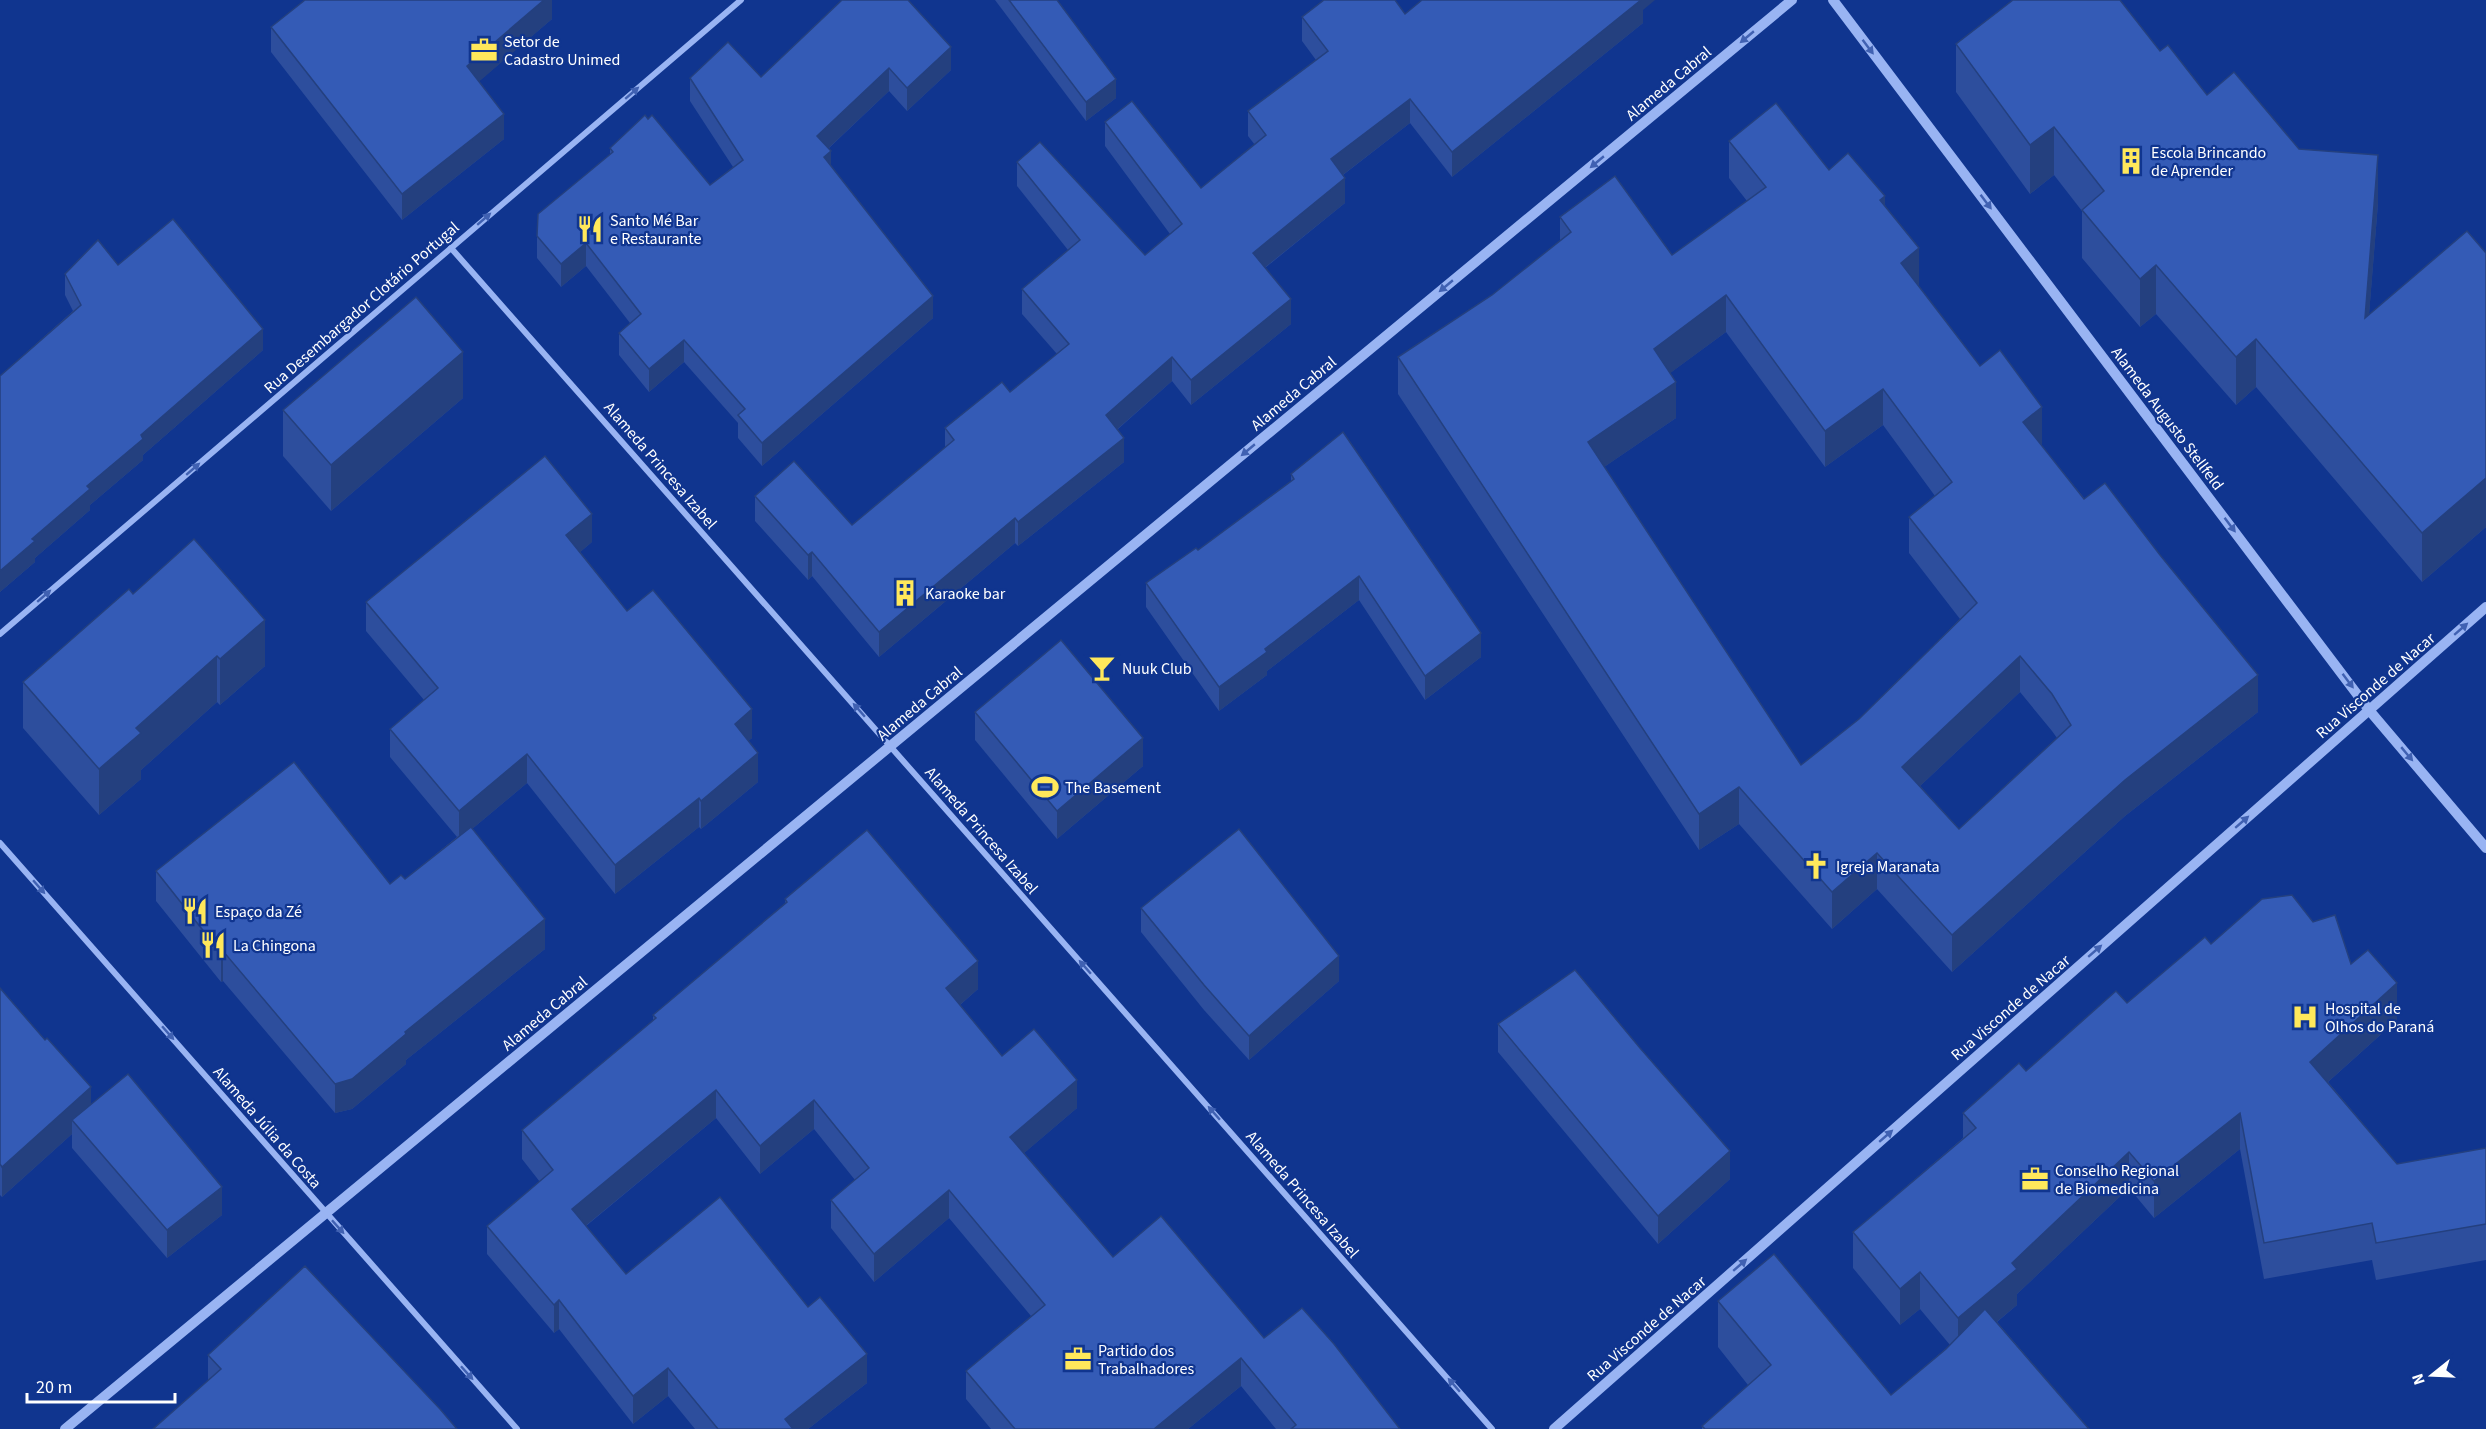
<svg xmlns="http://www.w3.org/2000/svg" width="2486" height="1429" font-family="'Source Sans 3',sans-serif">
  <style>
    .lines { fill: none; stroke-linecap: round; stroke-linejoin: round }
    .minor { stroke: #99b4f3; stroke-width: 6 }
    .tertiary { stroke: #99b4f3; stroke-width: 10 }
    .wall { fill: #2d4e9d; fill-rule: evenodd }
    .shaded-wall { fill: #24407f }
    .building { fill: #345bb6; stroke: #24407f; stroke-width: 1.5; fill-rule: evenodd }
    .oneway { fill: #4061b2 }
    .labels { text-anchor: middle; stroke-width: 4.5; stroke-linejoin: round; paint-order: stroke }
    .poi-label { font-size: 16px; fill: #fff; stroke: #10358f; text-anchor: start }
    .street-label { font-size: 16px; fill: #fff; stroke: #10358f }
  </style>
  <rect width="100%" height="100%" fill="#10358f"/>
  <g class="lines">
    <!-- minor -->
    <g class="minor">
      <polyline points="451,248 1492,1429"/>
      <polyline points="0,634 741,0"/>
      <polyline points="0,843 517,1429"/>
    </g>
    <!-- tertiary -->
    <g class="tertiary">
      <polyline points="1833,0 2369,710 2486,848"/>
      <polyline points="65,1429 1792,0"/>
      <polyline points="1554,1429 2486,607"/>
    </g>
  </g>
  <!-- wall -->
  <g class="wall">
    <polygon points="552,0 552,19 479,81 504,139 402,220 271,52 271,27"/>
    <polygon points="842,0 951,70 907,111 889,91 829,148 831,166 933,318 762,466 738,438 738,423 684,362 649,392 619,355 619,333 630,323 586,266 561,287 537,258 537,236 610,155 610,148 710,185 733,167 690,101 690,78 761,77"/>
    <polygon points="995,0 1057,0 1116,98 1086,121"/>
    <polygon points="1643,10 1643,23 1452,177 1410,123 1343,175 1345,203 1265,268 1291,324 1191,405 1172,381 1118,429 1124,462 1018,546 1015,543 879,657 812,576 808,580 755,521 755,496 852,525 945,448 945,428 1010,392 1057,354 1022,314 1022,289 1068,250 1017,186 1017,162 1145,255 1170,234 1105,146 1105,122 1201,188 1255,145 1248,136 1248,111 1316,60 1302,41 1302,17 1405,14"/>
    <polygon points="1956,44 2160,51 2207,95 2299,149 2378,203 2369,314 2486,253 2486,527 2422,582 2256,387 2236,405 2156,314 2140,327 2082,258 2082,211 2054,175 2030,194 1956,92"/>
    <path d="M1729,141L1829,170L1885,205L1919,284L1918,285L1980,366L2042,444L2041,445L2258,712L2125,816L1952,972L1877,889L1832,929L1739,824L1699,850L1398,394V357L1492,295L1560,241V217L1672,255L1747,201L1729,178ZM1726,332L1825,467L1883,425L1935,496L1909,517V553L1960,619L1859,719L1801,765L1604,467L1676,418L1670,373ZM2020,692L2052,731L2057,738L1959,829L1920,786Z"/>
    <polygon points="118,265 263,350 143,455 143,460 90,505 90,510 35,558 35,562 0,592 0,376 73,311 65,295 65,274"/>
    <polygon points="463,398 331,511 283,456 283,410"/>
    <polygon points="1291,474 1481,657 1425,700 1359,600 1267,671 1267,675 1219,711 1146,607 1146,583 1198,550 1291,481"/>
    <polygon points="592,542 580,552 627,611 752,738 748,741 758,782 701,829 699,827 615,894 527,783 472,829 545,949 406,1060 406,1064 352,1109 335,1113 223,981 221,982 156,901 156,871 390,884 405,879 457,837 390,757 390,729 424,700 366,631 366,602"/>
    <polygon points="133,594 265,666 220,705 217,702 141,770 141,779 99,815 23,728 23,682"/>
    <polygon points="975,712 1143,766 1057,839 975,740"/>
    <polygon points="785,899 978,989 960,1005 1002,1056 1077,1108 1024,1153 1113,1257 1264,1338 1400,1429 1276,1429 1241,1386 1188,1429 991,1429 966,1399 966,1371 1031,1316 949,1218 874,1282 831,1228 831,1200 855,1180 814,1129 760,1174 716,1118 586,1226 626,1274 867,1383 808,1429 695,1429 668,1396 633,1424 559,1329 554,1333 487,1254 487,1226 540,1182 522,1159 522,1130 653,1021 653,1015 785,904"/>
    <polygon points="1141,908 1339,981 1249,1060 1204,1010 1141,932"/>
    <polygon points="2313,922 2351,964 2397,1020 2328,1082 2397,1164 2486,1148 2486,1260 2376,1280 2372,1260 2264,1279 2240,1149 2154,1218 2129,1188 2017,1294 2017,1305 1997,1322 2089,1429 1702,1429 1702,1426 1748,1385 1718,1347 1718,1301 1891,1395 1950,1345 1920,1309 1900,1325 1853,1268 1853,1232 1963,1138 1963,1113 2127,1003 2211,944"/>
    <polygon points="0,988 91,1104 222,1215 167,1258 72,1148 72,1134 2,1197 0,1195"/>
    <polygon points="1498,1024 1640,1048 1730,1179 1658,1244 1498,1052"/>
    <polygon points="208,1355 457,1429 208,1380"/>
  </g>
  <!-- shaded-wall -->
  <g class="shaded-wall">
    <polygon points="544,0 552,0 552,19 467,92 467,66"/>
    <polygon points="1637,0 1655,0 1643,10 1643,23 1452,177 1452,152"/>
    <polygon points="951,47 951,70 907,111 907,88"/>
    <polygon points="889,68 889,91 817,159 817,136"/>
    <polygon points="1116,79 1116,98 1086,121 1086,102"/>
    <polygon points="1410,99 1410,123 1331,184 1331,159"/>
    <polygon points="504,114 504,139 402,220 402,194"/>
    <polygon points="2054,127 2054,175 2030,194 2030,145"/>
    <polygon points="831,151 831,173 824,157"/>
    <polygon points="2378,155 2378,203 2365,366 2365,318"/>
    <polygon points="1345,178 1345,203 1253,277 1253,253"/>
    <polygon points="1885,196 1885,233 1880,200"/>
    <polygon points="586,243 586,266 561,287 561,264"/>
    <polygon points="1919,248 1919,284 1901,300 1901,263"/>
    <polygon points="2156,265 2156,314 2140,327 2140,279"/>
    <polygon points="1726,295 1726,332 1654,385 1654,349"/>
    <polygon points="933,296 933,318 762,466 762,443"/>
    <polygon points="1291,299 1291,324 1191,405 1191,380"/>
    <polygon points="263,329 263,350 143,455 143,460 90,505 90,510 35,558 35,562 0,592 0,571 32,539 141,435"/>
    <polygon points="2256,339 2256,387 2236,405 2236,357"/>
    <polygon points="684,340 684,362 649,392 649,369"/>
    <polygon points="463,352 463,398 331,511 331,465"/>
    <polygon points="1172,357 1172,381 1106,439 1106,415"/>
    <polygon points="1676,382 1676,418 1588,478 1588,442"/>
    <polygon points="1883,389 1883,425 1825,467 1825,431"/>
    <polygon points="2042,407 2042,444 2023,458 2023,422"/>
    <polygon points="1124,438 1124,462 1018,546 1018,522"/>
    <polygon points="2486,478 2486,527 2422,582 2422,533"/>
    <polygon points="592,514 592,542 566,564 566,535"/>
    <polygon points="1015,518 1015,543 879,657 879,632"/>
    <polygon points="812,552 812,576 808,580 808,555"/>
    <polygon points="1359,576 1359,600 1267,671 1267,675 1219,711 1219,687 1265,649"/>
    <polygon points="265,620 265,666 220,705 220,659"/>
    <polygon points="1481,633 1481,657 1425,700 1425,676"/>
    <polygon points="217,656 217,702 141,770 141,779 99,815 99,769 136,728"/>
    <polygon points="2020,656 2020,692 1902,803 1902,767"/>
    <polygon points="2258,675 2258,712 2125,816 1952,972 1952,935 2125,780"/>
    <polygon points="752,709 752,738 735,752 735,724"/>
    <polygon points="1143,738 1143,766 1057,839 1057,811"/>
    <polygon points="758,753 758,782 701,829 701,801"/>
    <polygon points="527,754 527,783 459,840 459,811"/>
    <polygon points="1739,787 1739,824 1699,850 1699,814"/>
    <polygon points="699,798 699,827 615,894 615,865"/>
    <polygon points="1877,853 1877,889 1832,929 1832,892"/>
    <polygon points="545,919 545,949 406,1060 406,1064 352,1109 335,1113 335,1084 405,1032"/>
    <polygon points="223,951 223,981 221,982 221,953"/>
    <polygon points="1339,956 1339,981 1249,1060 1249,1036"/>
    <polygon points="978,961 978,989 946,1017 946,988"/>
    <polygon points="2397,983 2397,1020 2310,1098 2310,1062"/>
    <polygon points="1077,1080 1077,1108 1010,1165 1010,1137"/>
    <polygon points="91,1087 91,1117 72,1120 72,1134 2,1197 2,1167"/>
    <polygon points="716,1090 716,1118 572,1237 572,1209"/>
    <polygon points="814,1100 814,1129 760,1174 760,1146"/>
    <polygon points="2240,1113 2240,1149 2154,1218 2154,1181"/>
    <polygon points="1730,1151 1730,1179 1658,1244 1658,1216"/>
    <polygon points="2129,1152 2129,1188 2017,1294 2017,1305 1958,1354 1958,1318 2012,1263"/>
    <polygon points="222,1187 222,1215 167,1258 167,1230"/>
    <polygon points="949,1190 949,1218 874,1282 874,1254"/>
    <polygon points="1920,1272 1920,1309 1900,1325 1900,1289"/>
    <polygon points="559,1300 559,1329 554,1333 554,1305"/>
    <polygon points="867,1354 867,1383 808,1429 785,1429 785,1419"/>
    <polygon points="1241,1358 1241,1386 1188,1429 1154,1429"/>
    <polygon points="668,1368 668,1396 633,1424 633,1396"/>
  </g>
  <!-- building -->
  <g class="building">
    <polygon points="305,0 544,0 467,66 504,114 402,194 271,27"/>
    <polygon points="842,0 908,0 951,47 907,88 889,68 817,136 831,151 824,157 933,296 762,443 738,415 745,409 684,340 649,369 619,333 641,314 586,243 561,264 537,236 538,214 613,152 610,148 645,115 648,119 652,115 710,185 743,160 690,78 728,42 761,77"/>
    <polygon points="1009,0 1057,0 1116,79 1086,102"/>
    <polygon points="1324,0 1395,0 1405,14 1422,0 1641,0 1452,152 1410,99 1331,159 1345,178 1253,253 1291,299 1191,380 1172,357 1106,415 1124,438 1018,522 1015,518 879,632 812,552 808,555 755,496 794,461 852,525 954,440 945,428 1002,382 1010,392 1069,344 1022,289 1080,240 1017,162 1040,142 1145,255 1182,224 1105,122 1132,101 1201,188 1266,135 1248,111 1328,51 1302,17"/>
    <polygon points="2013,0 2120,0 2160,51 2168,45 2207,95 2234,72 2299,149 2378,155 2365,318 2467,231 2486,253 2486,478 2422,533 2256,339 2236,357 2156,265 2140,279 2082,210 2104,191 2054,127 2030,145 1956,44"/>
    <path d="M1776,103L1829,170L1848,153L1885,196L1880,200L1919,248L1901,263L1980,366L2000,350L2042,407L2023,422L2084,499L2105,483L2160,555L2258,675L2125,780L1952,935L1877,853L1832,892L1739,787L1699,814L1398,357L1492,295L1571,232L1560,217L1615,176L1672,255L1766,187L1729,141ZM1726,295L1825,431L1883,389L1952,482L1909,517L1977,603L1859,719L1801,765L1588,442L1676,382L1654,349ZM2020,656L2052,694L2071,725L1959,829L1902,767Z"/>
    <polygon points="173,219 263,329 141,435 143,439 87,486 90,489 32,539 35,541 0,571 0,376 81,305 65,274 98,240 118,265"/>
    <polygon points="416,297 463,352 331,465 283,410"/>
    <polygon points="1343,432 1481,633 1425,676 1359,576 1265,649 1267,652 1219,687 1146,583 1196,548 1198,550 1294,479 1291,474"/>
    <polygon points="545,456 592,514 566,535 627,611 653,590 752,709 735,724 758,753 701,801 699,798 615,865 527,754 459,811 390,729 438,688 366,602"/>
    <polygon points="194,539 265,620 220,659 217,656 136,728 141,733 99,769 23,682 129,589 133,594"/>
    <polygon points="1061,640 1143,738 1057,811 975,712"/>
    <polygon points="294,762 390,884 401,875 405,879 471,827 545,919 405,1032 406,1034 352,1079 335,1084 223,951 221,953 156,871"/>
    <polygon points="1239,829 1339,956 1249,1036 1204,985 1141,908"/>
    <polygon points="867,830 978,961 946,988 1002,1056 1034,1029 1077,1080 1010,1137 1113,1257 1161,1216 1264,1338 1302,1308 1334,1344 1400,1429 1291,1429 1296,1425 1241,1358 1154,1429 1015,1429 966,1371 1045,1305 949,1190 874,1254 831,1200 869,1168 814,1100 760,1146 716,1090 572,1209 626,1274 720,1197 808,1307 820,1297 867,1354 785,1419 793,1429 718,1429 668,1368 633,1396 559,1300 554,1305 487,1226 553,1170 522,1130 656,1018 653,1015 787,902 785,899"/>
    <polygon points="2292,895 2313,922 2335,915 2351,964 2368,950 2397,983 2310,1062 2397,1164 2486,1148 2486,1224 2376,1243 2372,1223 2264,1243 2240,1113 2154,1181 2129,1152 2012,1263 2017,1269 1958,1318 1920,1272 1900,1289 1853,1232 1976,1128 1963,1113 2019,1063 2026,1071 2116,991 2127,1003 2205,937 2211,944 2262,899"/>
    <polygon points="1575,970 1640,1048 1730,1151 1658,1216 1498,1024"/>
    <polygon points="0,988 45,1040 47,1038 91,1087 2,1167 0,1164"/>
    <polygon points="128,1074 222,1187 167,1230 72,1120"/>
    <polygon points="1774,1254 1891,1395 1946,1349 1985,1309 2089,1429 1705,1429 1702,1426 1771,1365 1718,1301"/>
    <polygon points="305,1266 440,1409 457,1429 153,1429 221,1369 208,1355"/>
  </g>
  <!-- one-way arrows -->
  <defs><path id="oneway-solid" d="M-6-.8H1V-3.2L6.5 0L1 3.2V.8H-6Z" transform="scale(1.5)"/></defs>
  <g class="oneway">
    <use href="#oneway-solid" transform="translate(1747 37) rotate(140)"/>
    <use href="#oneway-solid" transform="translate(1868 47) rotate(53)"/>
    <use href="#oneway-solid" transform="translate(632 93) rotate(-41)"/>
    <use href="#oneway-solid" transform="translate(1597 162) rotate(140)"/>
    <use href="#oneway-solid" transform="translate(1986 202) rotate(53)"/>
    <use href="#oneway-solid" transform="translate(484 219) rotate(-41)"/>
    <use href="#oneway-solid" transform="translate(1446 286) rotate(140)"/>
    <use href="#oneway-solid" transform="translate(1248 450) rotate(140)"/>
    <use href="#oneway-solid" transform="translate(193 469) rotate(-41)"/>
    <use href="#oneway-solid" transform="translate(2230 525) rotate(53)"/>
    <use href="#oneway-solid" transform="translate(44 596) rotate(-41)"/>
    <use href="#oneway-solid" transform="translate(2461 629) rotate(-41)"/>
    <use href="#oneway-solid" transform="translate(2348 681) rotate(53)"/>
    <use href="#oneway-solid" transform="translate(859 710) rotate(-131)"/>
    <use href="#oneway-solid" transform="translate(2407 754) rotate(50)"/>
    <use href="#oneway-solid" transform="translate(2242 822) rotate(-41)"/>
    <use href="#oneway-solid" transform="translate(39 887) rotate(49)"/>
    <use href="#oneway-solid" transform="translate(2095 951) rotate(-41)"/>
    <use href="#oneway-solid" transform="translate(1085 967) rotate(-131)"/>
    <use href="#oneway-solid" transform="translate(168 1033) rotate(49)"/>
    <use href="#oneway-solid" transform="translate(1214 1113) rotate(-131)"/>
    <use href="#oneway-solid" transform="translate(1886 1136) rotate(-41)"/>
    <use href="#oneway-solid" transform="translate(338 1227) rotate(48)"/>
    <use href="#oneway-solid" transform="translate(1740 1265) rotate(-41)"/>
    <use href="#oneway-solid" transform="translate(467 1373) rotate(48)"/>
    <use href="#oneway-solid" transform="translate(1454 1385) rotate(-131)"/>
  </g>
  <!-- icons -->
  <defs>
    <symbol id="office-bare" viewBox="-9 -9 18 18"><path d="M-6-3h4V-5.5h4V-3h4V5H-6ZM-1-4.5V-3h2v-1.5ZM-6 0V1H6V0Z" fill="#ffe85b" stroke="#10358f" stroke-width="2.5" paint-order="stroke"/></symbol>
    <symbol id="building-bare" viewBox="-9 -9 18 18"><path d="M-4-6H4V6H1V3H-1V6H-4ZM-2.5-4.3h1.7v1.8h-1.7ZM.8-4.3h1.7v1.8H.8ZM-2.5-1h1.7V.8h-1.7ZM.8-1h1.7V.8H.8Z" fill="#ffe85b" stroke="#10358f" stroke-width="2.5" paint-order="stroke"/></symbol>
    <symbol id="restaurant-bare" viewBox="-9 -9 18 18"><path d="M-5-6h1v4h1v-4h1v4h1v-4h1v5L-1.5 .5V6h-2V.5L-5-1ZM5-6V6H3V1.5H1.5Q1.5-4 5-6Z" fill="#ffe85b" stroke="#10358f" stroke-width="2.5" paint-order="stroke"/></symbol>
    <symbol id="bar-bare" viewBox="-9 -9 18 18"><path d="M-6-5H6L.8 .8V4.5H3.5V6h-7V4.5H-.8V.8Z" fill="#ffe85b" stroke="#10358f" stroke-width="2.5" paint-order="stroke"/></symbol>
    <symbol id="stadium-bare" viewBox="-9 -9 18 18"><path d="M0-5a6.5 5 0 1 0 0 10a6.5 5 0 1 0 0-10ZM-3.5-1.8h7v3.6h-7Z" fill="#ffe85b" stroke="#10358f" stroke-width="2.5" paint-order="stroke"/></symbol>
    <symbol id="church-bare" viewBox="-9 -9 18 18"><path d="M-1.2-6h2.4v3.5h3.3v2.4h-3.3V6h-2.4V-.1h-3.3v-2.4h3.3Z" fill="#ffe85b" stroke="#10358f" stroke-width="2.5" paint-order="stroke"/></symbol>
    <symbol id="hospital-bare" viewBox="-9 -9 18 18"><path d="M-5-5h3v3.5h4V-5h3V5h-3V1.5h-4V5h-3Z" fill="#ffe85b" stroke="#10358f" stroke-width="2.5" paint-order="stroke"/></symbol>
  </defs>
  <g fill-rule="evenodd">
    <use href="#office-bare" x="465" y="31" width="38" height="38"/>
    <use href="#building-bare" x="2112" y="142" width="38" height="38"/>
    <use href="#restaurant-bare" x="571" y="210" width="38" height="38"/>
    <use href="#building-bare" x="886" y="574" width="38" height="38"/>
    <use href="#bar-bare" x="1083" y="649" width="38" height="38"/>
    <use href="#stadium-bare" x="1026" y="768" width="38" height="38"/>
    <use href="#church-bare" x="1797" y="847" width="38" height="38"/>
    <use href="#restaurant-bare" x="176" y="892" width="38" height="38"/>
    <use href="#restaurant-bare" x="194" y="926" width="38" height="38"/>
    <use href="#hospital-bare" x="2286" y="998" width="38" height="38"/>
    <use href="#office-bare" x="2016" y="1160" width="38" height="38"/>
    <use href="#office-bare" x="1059" y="1340" width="38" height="38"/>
  </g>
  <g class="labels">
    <!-- poi labels -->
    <g class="poi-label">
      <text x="504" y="47">Setor de<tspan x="504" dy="18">Cadastro Unimed</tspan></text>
      <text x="2151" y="158">Escola Brincando<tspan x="2151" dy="18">de Aprender</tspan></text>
      <text x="610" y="226">Santo Mé Bar<tspan x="610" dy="18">e Restaurante</tspan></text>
      <text x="925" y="599">Karaoke bar</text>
      <text x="1122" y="674">Nuuk Club</text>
      <text x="1065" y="793">The Basement</text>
      <text x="1836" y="872">Igreja Maranata</text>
      <text x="215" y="917">Espaço da Zé</text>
      <text x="233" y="951">La Chingona</text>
      <text x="2325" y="1014">Hospital de<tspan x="2325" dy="18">Olhos do Paraná</tspan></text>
      <text x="2055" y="1176">Conselho Regional<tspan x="2055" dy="18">de Biomedicina</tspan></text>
      <text x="1098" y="1356">Partido dos<tspan x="1098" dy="18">Trabalhadores</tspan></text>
    </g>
    <!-- street labels -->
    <g class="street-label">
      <text transform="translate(1668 83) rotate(-40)" y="6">Alameda Cabral</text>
      <text transform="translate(361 307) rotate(-41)" y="6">Rua Desembargador Clotário Portugal</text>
      <text transform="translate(1293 393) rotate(-40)" y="6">Alameda Cabral</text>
      <text transform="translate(2168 418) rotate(53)" y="6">Alameda Augusto Stellfeld</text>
      <text transform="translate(661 465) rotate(49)" y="6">Alameda Princesa Izabel</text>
      <text transform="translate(2375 685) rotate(-41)" y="6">Rua Visconde de Nacar</text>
      <text transform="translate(919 703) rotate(-40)" y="6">Alameda Cabral</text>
      <text transform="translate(982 830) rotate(49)" y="6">Alameda Princesa Izabel</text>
      <text transform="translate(2010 1007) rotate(-41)" y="6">Rua Visconde de Nacar</text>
      <text transform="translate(544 1013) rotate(-40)" y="6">Alameda Cabral</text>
      <text transform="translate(268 1127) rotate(49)" y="6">Alameda Júlia da Costa</text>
      <text transform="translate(1303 1194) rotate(49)" y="6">Alameda Princesa Izabel</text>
      <text transform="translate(1646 1328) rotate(-41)" y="6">Rua Visconde de Nacar</text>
    </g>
  </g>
  <!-- north arrow -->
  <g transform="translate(2432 1375) rotate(252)" stroke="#10358f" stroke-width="4.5" paint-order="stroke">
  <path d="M0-4.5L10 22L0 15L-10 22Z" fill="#ffffff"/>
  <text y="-9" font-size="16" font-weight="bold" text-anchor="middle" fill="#ffffff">N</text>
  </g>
  <!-- scale -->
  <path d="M27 1393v9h148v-9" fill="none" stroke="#ffffff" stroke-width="3"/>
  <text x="36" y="1393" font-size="18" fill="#ffffff" stroke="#10358f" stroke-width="4.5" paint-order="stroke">20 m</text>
</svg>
